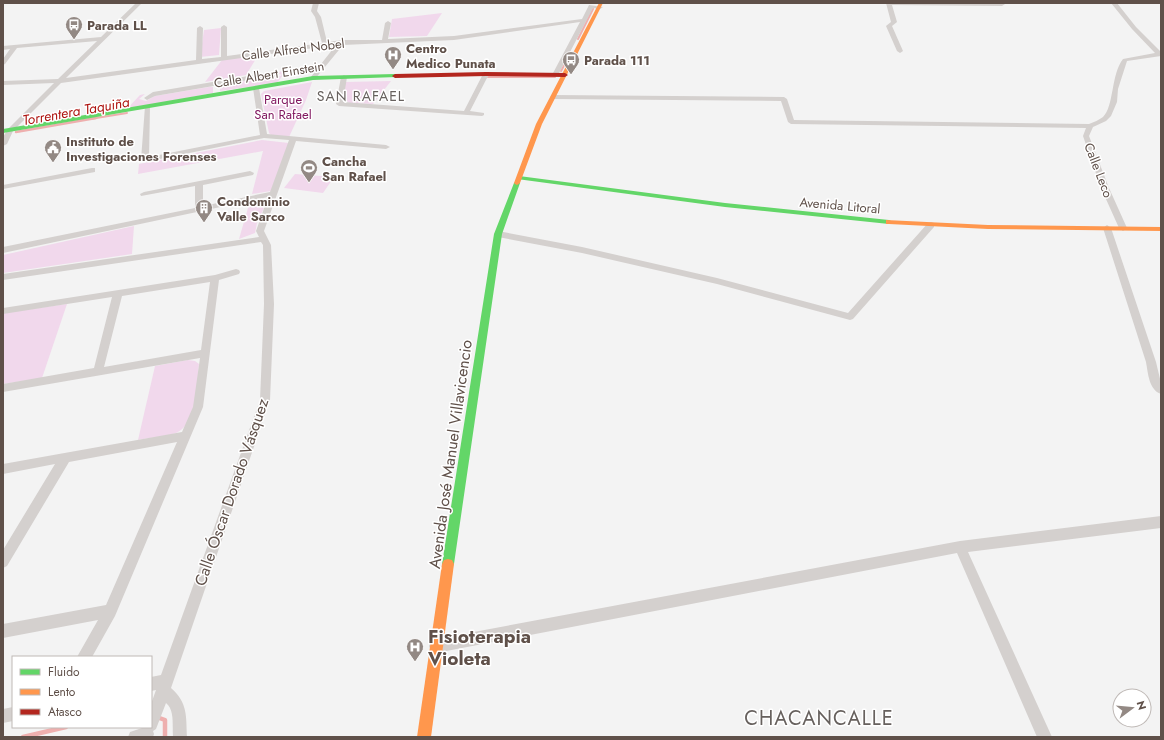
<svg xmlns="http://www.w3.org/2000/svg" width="1164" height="740" font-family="Jost,sans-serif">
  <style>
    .green { fill: #f1d8ec }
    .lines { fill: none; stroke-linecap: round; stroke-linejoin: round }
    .stream-far2 { stroke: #eeafae; stroke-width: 2 }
    .stream-far1 { stroke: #eeafae; stroke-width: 2.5 }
    .stream { stroke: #eeafae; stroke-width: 4.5 }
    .street { fill: #d4d0ce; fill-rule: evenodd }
    .fast { fill: #63d668; fill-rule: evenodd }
    .slow { fill: #ff974d; fill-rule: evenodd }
    .jam { fill: #b3261e; fill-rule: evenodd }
    .labels { text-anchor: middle; stroke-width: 3; stroke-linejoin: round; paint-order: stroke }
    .far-poi-label { font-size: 13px; font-weight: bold; fill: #5f5049; stroke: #fff; text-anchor: start }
    .far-street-label { font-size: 13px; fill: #5f5049; stroke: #fff }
    .far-park-label { font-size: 13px; fill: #821961; stroke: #fff }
    .far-neighbourhood-label { font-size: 14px; letter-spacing: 1px; fill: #67615e; stroke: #fff }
    .far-water-label { font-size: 14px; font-style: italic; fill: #ad120e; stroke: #fff }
    .street-label { font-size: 16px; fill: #5f5049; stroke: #fff }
    .near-poi-label { font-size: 19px; font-weight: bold; fill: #5f5049; stroke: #fff; text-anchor: start }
    .near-neighbourhood-label { font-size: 20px; letter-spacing: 1px; fill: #67615e; stroke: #fff }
  </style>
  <rect width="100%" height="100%" fill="#f3f3f3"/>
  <!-- green -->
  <g class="green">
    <polygon points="442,13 427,36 389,37 392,19"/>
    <polygon points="221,28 219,55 200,57 204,30"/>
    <polygon points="259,54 246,75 205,82 222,60"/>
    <polygon points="286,71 277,83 220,91 220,86 224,84 267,77 276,78 282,75 275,72"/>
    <polygon points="391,81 373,104 349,103 342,96 345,82"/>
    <polygon points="312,82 306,100 289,137 271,135 269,133 261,94 264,91"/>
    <polygon points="209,87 213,87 213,93 127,109 140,95 145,94 139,99 146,101 155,96"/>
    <polygon points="262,140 289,143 271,191 252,194 263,151 138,174 139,164"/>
    <polygon points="295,174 334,177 323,193 284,188"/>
    <polygon points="250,201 264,208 257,223 255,233 239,239"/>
    <polygon points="134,226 132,254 3,273 3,255"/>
    <polygon points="67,304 42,378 3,384 3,313"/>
    <path d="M188,360L195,361L199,364C197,383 197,422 178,432C171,436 148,438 138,440L155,366Z"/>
  </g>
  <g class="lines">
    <!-- stream-far2 -->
    <g class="stream-far2">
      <polyline points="578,39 593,9"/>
      <polyline points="561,71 566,62"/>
      <polyline points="488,77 555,77"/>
      <polyline points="90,119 127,113"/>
    </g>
    <!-- stream-far1 -->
    <polyline class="stream-far1" points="16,132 96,118"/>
    <!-- stream -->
    <g class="stream">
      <polyline points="151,715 165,720 165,737"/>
      <polyline points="23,737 66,727"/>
    </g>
    <!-- street -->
    <g class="street">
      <polygon points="136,3 142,3 66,78 196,60 197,28 200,26 203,28 202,59 221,57 221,27 224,25 227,27 227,56 322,43 315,17 311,11 313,3 319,3 317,11 321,17 327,42 342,40 382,40 385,23 388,21 391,23 388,39 454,36 582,19 589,5 603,7 600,9 593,8 558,75 555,77 552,75 580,22 454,40 343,45 315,79 313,80 310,78 336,45 61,83 13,131 7,144 3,146 3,137 8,129 54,83 3,85 3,81 58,79 97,41 17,48 5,64 3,65 3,59 10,49 3,50 3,46 101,37"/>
      <polygon points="886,3 1004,3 1005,4 1002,6 892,5 897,22 892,26 903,51 900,53 897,51 886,26 891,22"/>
      <path d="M1111,3H1117L1136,27L1161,52V56L1127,61L1118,89L1117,102L1111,116L1106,121L1093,127L1089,136L1109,188L1127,228L1123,231L1119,228L1101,188L1083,136L1086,128L791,124L788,122L781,101L553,99L550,97L553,95L784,97L787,99L794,120L1089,124C1094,122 1099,120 1103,117C1114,107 1111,74 1123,59L1155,53L1132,29Z"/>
      <polygon points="486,72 489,74 470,111 484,113 484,115 482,116 339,106 336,104 341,77 344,75 347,77 343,102 464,111 483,74"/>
      <polygon points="267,73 276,73 279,75 276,77 267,77 155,96 147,100 144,98 153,92"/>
      <path d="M256,86L259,88L267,134L386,145L390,147L386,149L296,141L264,231L271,245L274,304L270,400L171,688C188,703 186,716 187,737H173C172,726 175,710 166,703L156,729L153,731L154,734L153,737H128L130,732L145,727H151V704L156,690L151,691V677L161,675L260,400L264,304L263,245L261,242L3,280V274L259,237L256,231L268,197L3,253V247L195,208V186L141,196L140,194L144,192L250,171L254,173L253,175L203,185V206L270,192L289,140L264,138L145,162L141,160L145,106L150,107L149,157L260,135L253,88Z"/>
      <polygon points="92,168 95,168 95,172 3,189 3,185"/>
      <polygon points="931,222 934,223 934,227 853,319 850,320 717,284 582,253 498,237 494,234 498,231 582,247 717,278 848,313 928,223"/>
      <path d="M1107,225L1111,228L1156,362L1161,383V394C1149,390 1148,373 1146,362L1103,228Z"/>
      <path d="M236,269L239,270L240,272L239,274L219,280L203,407L115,616L92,657H77L98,620L3,638V624L106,605L177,442L69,462L7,566L3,568V550L55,464L3,474V464L182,432L193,407L200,358L3,392V384L94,368L112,297L3,314V308L215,275ZM210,282L201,350L104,367L122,296Z"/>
      <polygon points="1161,516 1161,528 968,552 1052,737 1037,737 957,553 436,653 431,651 429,646 431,641 436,639 960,541"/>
      <polygon points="13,707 13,721 3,723 3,709"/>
    </g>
    <!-- fast -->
    <g class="fast">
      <polygon points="395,74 398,76 397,77 313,80 3,133 3,129 313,76"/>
      <polygon points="519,176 725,203 889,220 893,222 889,224 725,207 517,179 517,177"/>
      <polygon points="517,181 520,183 502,234 454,564 452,568 448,569 444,568 442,564 494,234 514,183"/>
    </g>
    <!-- slow -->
    <g class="slow">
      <polygon points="599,3 603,3 542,124 520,183 517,185 515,184 514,183 536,124"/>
      <polygon points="886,220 988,225 1161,227 1161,231 988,229 889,224 886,224"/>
      <polygon points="448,559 452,560 454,564 431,737 417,737 442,564 444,560"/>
    </g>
    <!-- jam -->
    <polygon class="jam" points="486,72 565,73 568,75 565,77 486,76 395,78 392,76 395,74"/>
  </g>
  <!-- icons -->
  <defs>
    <symbol id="bus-pin" viewBox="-11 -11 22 30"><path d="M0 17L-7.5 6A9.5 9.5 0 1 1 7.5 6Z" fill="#938984" stroke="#fff"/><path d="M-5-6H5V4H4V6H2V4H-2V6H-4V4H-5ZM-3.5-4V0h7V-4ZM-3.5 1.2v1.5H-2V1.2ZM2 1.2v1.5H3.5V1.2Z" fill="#fff"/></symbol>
    <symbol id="hospital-pin" viewBox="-11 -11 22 30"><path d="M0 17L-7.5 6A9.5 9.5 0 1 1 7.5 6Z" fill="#938984" stroke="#fff"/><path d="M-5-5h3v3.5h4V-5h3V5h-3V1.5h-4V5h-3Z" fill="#fff"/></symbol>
    <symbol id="civic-pin" viewBox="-11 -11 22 30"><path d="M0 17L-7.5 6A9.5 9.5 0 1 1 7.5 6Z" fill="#938984" stroke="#fff"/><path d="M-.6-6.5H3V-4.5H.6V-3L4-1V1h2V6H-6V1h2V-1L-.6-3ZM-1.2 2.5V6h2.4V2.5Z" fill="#fff"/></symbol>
    <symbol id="stadium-pin" viewBox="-11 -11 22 30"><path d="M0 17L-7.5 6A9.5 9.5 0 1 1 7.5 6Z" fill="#938984" stroke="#fff"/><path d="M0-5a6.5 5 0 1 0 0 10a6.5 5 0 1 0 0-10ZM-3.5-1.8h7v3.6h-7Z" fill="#fff"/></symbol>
    <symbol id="building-pin" viewBox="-11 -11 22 30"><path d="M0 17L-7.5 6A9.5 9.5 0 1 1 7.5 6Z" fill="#938984" stroke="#fff"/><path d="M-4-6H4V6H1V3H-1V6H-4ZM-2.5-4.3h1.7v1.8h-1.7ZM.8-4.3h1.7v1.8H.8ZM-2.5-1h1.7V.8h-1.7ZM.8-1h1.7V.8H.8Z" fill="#fff"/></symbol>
  </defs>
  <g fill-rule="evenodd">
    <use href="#bus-pin" x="64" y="15" width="20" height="27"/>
    <use href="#hospital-pin" x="383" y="45" width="20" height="27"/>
    <use href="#bus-pin" x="561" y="50" width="20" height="27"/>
    <use href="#civic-pin" x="43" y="138" width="20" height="27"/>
    <use href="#stadium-pin" x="299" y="158" width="20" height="27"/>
    <use href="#building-pin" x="194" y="198" width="20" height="27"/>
    <use href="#hospital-pin" x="405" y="637" width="20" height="27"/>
  </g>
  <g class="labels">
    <!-- far-poi labels -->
    <g class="far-poi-label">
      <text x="87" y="30">Parada LL</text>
      <text x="406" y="53">Centro<tspan x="406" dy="15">Medico Punata</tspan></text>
      <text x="584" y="65">Parada 111</text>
      <text x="66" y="146">Instituto de<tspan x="66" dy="15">Investigaciones Forenses</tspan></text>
      <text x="322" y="166">Cancha<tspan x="322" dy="15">San Rafael</tspan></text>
      <text x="217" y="206">Condominio<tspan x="217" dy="15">Valle Sarco</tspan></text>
    </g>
    <!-- far-street labels -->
    <g class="far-street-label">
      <text transform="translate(293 49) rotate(-7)" y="5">Calle Alfred Nobel</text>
      <text transform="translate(269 74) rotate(-9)" y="5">Calle Albert Einstein</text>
      <text transform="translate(1099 170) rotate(69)" y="5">Calle Leco</text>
      <text transform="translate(840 205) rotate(5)" y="5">Avenida Litoral</text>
    </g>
    <!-- far-park labels -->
    <g class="far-park-label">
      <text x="283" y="104">Parque<tspan x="283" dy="15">San Rafael</tspan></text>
    </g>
    <!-- far-neighbourhood labels -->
    <g class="far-neighbourhood-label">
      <text x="361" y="101">SAN RAFAEL</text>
    </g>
    <!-- far-water labels -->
    <g class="far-water-label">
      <text transform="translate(76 111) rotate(-10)" y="5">Torrentera Taquiña</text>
    </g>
    <!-- street labels -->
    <g class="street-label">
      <text transform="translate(450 454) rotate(-82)" y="6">Avenida José Manuel Villavicencio</text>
      <text transform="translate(231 492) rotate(-71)" y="6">Calle Óscar Dorado Vásquez</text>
    </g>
    <!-- near-poi labels -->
    <g class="near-poi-label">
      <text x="428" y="643">Fisioterapia<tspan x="428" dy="22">Violeta</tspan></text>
    </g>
    <!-- near-neighbourhood labels -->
    <g class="near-neighbourhood-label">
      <text x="819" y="725">CHACANCALLE</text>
    </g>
  </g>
  <!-- border -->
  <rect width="1164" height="740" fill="none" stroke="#5f5049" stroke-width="8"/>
  <!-- legend -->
  <rect x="12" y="656" width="140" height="72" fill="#ffffff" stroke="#bfb9b6"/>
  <rect x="20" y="669" width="20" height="6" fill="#63d668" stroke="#bfb9b6"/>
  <text x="48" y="676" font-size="12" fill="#5f5049">Fluido</text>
  <rect x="20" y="689" width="20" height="6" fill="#ff974d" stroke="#bfb9b6"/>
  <text x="48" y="696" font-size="12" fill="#5f5049">Lento</text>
  <rect x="20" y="709" width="20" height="6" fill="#b3261e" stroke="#bfb9b6"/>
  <text x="48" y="716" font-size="12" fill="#5f5049">Atasco</text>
  <!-- north arrow -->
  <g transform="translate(1132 708) rotate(74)"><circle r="19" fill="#ffffff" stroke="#bfb9b6"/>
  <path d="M0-3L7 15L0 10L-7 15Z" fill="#938984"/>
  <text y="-6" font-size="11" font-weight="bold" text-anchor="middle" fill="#5f5049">N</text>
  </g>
</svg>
